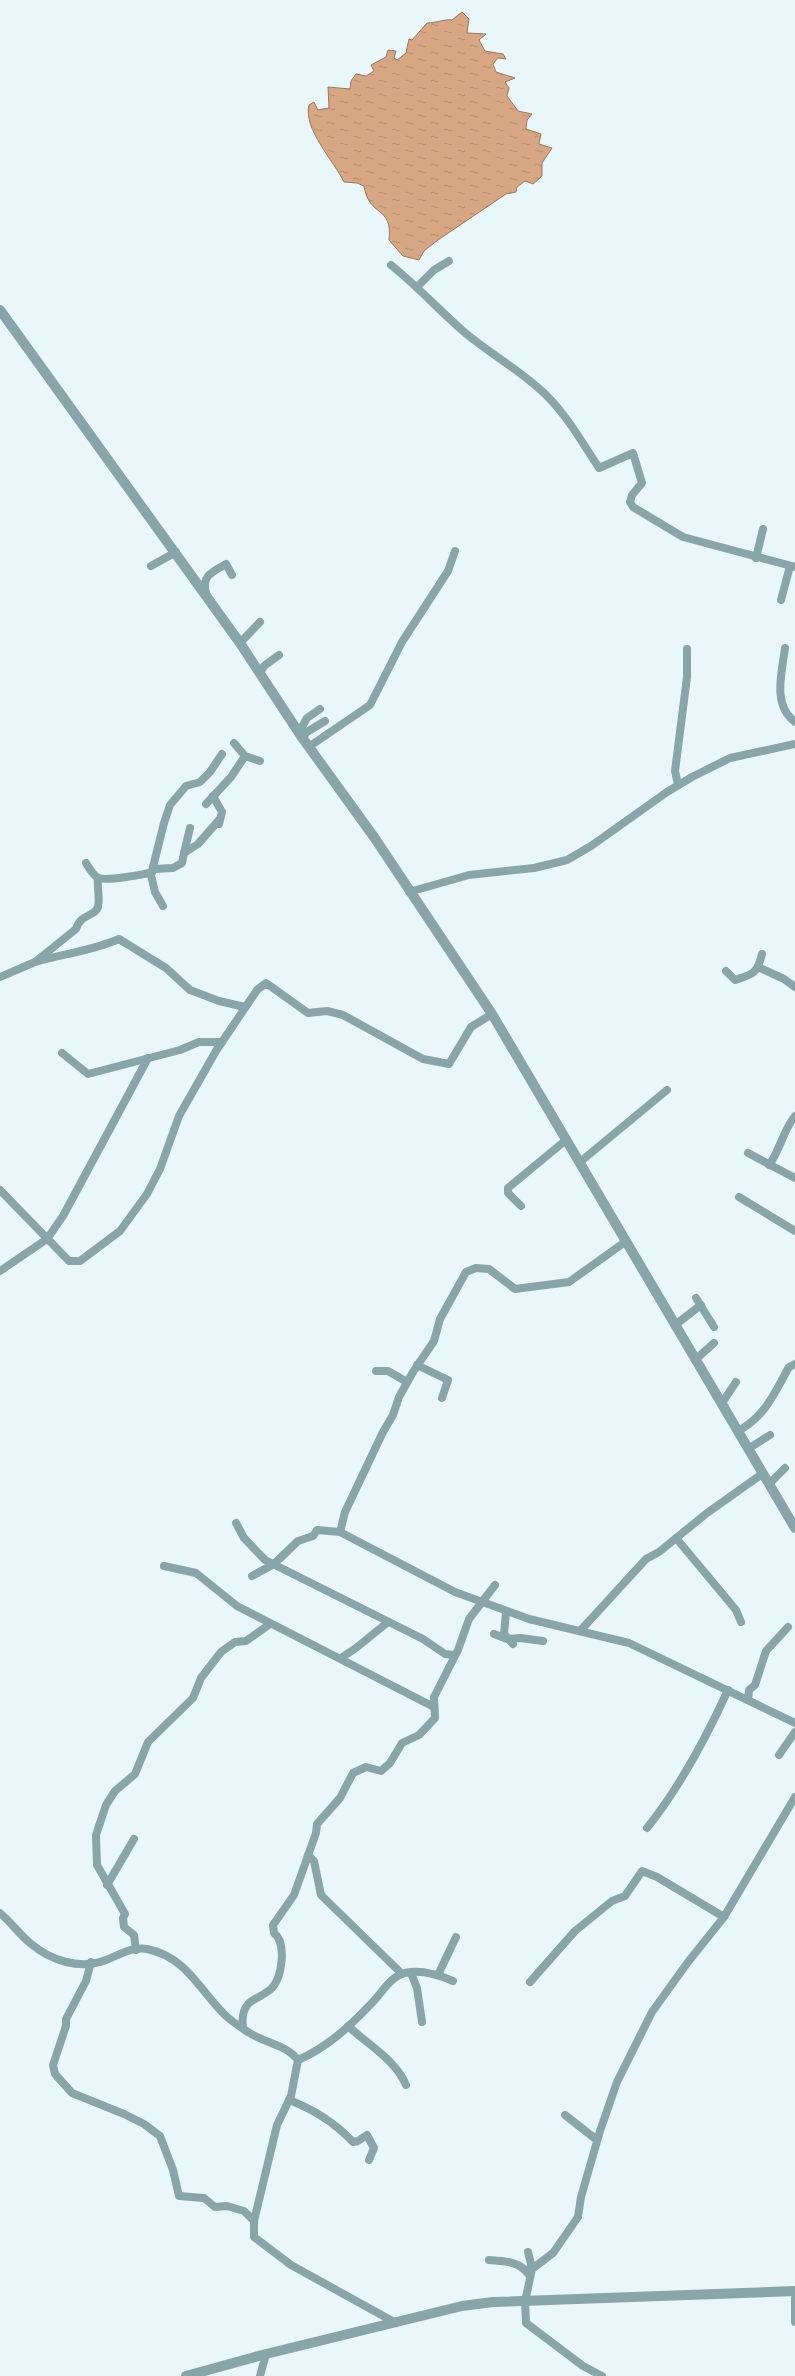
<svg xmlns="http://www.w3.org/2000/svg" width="795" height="2376" font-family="Poppins,sans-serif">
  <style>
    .water { fill: url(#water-ripples); stroke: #997961 }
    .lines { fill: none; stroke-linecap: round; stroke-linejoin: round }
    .minor { stroke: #88a5aa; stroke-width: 8 }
    .tertiary { stroke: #88a5aa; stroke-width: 10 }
  </style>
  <defs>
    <pattern id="water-ripples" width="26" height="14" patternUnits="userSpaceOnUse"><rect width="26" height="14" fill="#d7a784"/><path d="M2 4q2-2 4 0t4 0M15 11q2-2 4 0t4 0" fill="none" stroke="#b78f71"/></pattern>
  </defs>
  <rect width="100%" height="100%" fill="#e9f7fa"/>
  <!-- water -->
  <path class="water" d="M462,12L469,19L467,33L486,34L479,40L485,51L503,54L506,59L498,58L493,64L496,72L515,78L505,82L509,88L507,96L518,111L532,114L527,120L526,129L541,134L539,144L552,148L542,163V176L533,184L525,181L517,187L516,192L506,194L438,240L424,251L419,260L403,256L389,240C393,205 369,218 364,186L357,183L344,182C334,161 303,129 309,105L314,102L318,110L329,108L328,87L350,89L351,81L356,74L366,76L374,71L371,65L386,57L388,50L396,51L394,58L397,60L406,53L409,39L412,40L427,23C437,23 443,19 452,20Z"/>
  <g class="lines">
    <!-- minor -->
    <g class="minor">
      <path d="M391,265C417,286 438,309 463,331C491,355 524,372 549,398C569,419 583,444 599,468L633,453L642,483L632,495L630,502L633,507L683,537L795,567"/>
      <polyline points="418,286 434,270 449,261"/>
      <polyline points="756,558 763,529"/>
      <polyline points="151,566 176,552"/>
      <path d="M206,593C201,576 212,572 226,564L232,575"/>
      <polyline points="781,600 790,566"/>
      <polyline points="240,643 260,622"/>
      <path d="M785,648C782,672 772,705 795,722"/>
      <polyline points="260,673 264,666 279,655"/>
      <polyline points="305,734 302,727 307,718 320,709"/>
      <polyline points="302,735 325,721"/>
      <polyline points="234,743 245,756 260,761"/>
      <polyline points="310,746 370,705 402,642 448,571 455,551"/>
      <polyline points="678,785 675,771 687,677 687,649"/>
      <polyline points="213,796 222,812 219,824"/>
      <polyline points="206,804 231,777 245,756"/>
      <polyline points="184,853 190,828"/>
      <path d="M86,863C89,868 93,875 98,878C106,881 143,875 152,872"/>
      <polyline points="154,869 173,868 182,863 184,853 198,844 219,820"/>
      <polyline points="409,892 469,875 534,868 567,860 591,846 667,792 692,777 730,758 795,744"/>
      <polyline points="163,906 155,892 151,875 164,823 170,805 186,786 200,782 210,772 222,754"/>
      <path d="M35,962C63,954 91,951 119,939L166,968L190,990L219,1001L245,1007"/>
      <polyline points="758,967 784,979 795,987"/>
      <path d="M726,971L735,980C753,974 757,974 762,954"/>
      <path d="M0,977L35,962L76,929C81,913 95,917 98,907C100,899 97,887 98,878"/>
      <polyline points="62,1053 88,1074 180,1050 199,1042 222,1042"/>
      <polyline points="748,1153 795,1178"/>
      <polyline points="580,1162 667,1090"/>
      <path d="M769,1165C780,1151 783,1130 795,1116"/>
      <polyline points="0,1190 69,1261 80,1261 120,1231 147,1194 160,1169 179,1116 216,1051 257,990 266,983 308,1013 327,1011 343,1015 423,1059 449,1064 471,1027 492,1014"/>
      <polyline points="739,1197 795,1231"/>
      <polyline points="521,1206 508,1193 508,1188 566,1140"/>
      <polyline points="625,1242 569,1282 515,1289 489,1269 476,1268 466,1272 440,1319 434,1341 413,1372 399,1397 393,1415 383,1432 345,1512 340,1532 455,1592 529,1619 629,1643 795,1723"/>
      <polyline points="0,1271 47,1239 63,1216 148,1058"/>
      <polyline points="696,1298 714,1327"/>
      <polyline points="675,1325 701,1305"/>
      <polyline points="696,1359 714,1343"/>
      <polyline points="417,1365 448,1380 442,1398"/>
      <polyline points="376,1371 388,1371 407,1382"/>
      <polyline points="722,1403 736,1382"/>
      <path d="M738,1431C765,1417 775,1392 789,1367L795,1364"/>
      <polyline points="748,1449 770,1435"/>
      <polyline points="769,1484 785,1468"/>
      <polyline points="236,1523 244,1538 265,1560 423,1639 445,1654 454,1655"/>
      <polyline points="676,1538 736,1610 741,1622"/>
      <polyline points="164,1566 196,1573 237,1606 434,1707"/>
      <polyline points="252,1576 274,1564 298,1541 313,1536 317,1530 340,1532"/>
      <polyline points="506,1612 504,1634 513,1644"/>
      <polyline points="580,1631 646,1559 659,1552 707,1513 762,1474"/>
      <polyline points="494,1634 507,1639 520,1638 543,1641"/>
      <polyline points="341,1658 356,1648 388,1622"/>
      <polyline points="748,1700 749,1690 755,1685 766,1651 788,1627"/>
      <polyline points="779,1755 795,1732"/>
      <path d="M647,1828C680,1787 706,1738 728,1690"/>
      <polyline points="308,1855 314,1861 321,1895 402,1974"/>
      <polyline points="107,1885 134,1839"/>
      <path d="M0,1913C11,1922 19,1934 30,1943C51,1961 80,1970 106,1960C119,1955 133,1946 147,1949C186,1957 198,1988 224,2014C231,2021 240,2027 248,2032C264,2043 286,2044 298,2060L291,2096L277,2125L254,2221V2237L291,2265L396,2323"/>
      <polyline points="136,1950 134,1935 124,1927 123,1918 125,1914 97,1865 96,1835 106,1805 115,1791 135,1774 148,1742 193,1698 201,1678 221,1652 235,1642 246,1641 270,1624"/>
      <polyline points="91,1962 86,1981 66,2019 66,2026 53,2065 55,2074 72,2093 124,2114 144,2124 160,2136 173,2170 179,2196 204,2198 215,2207 227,2206 244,2211 254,2221"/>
      <polyline points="411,1973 417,1988 422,2022"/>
      <polyline points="438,1975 456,1937"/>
      <polyline points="530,1982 575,1931 612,1901 625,1896 642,1871 657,1877 724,1917"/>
      <path d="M348,2026C368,2045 395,2059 406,2085"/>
      <path d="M243,2028C242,2020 242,2011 248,2004C254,1998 265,1995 272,1988C282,1977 287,1943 274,1933L273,1925L294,1895L316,1833L317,1824L340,1798L353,1773L366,1767L381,1771L390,1763L402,1743L419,1735L435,1718L434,1697L458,1650L469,1619L495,1585"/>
      <path d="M298,2060C326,2048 348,2028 369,2006C380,1996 390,1976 405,1973C421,1969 439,1975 453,1981"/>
      <path d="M289,2100C313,2109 335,2123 353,2142L358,2141L367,2135L374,2148L369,2160"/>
      <polyline points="565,2115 597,2140"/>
      <polyline points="528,2252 531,2264 530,2273"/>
      <path d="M489,2260C505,2261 520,2261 530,2276"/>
      <polyline points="795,2298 795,2322"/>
      <polyline points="260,2376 266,2354"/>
      <polyline points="602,2376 583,2366 526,2323 525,2302 532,2269 553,2253 578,2217 581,2197 600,2131 617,2082 652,2012 688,1962 724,1917 795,1797"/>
    </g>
    <!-- tertiary -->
    <g class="tertiary">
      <polyline points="0,310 240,643 301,736 374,837 492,1014 795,1528"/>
      <polyline points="186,2376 266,2354 462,2306 493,2302 795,2291"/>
    </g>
  </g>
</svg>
